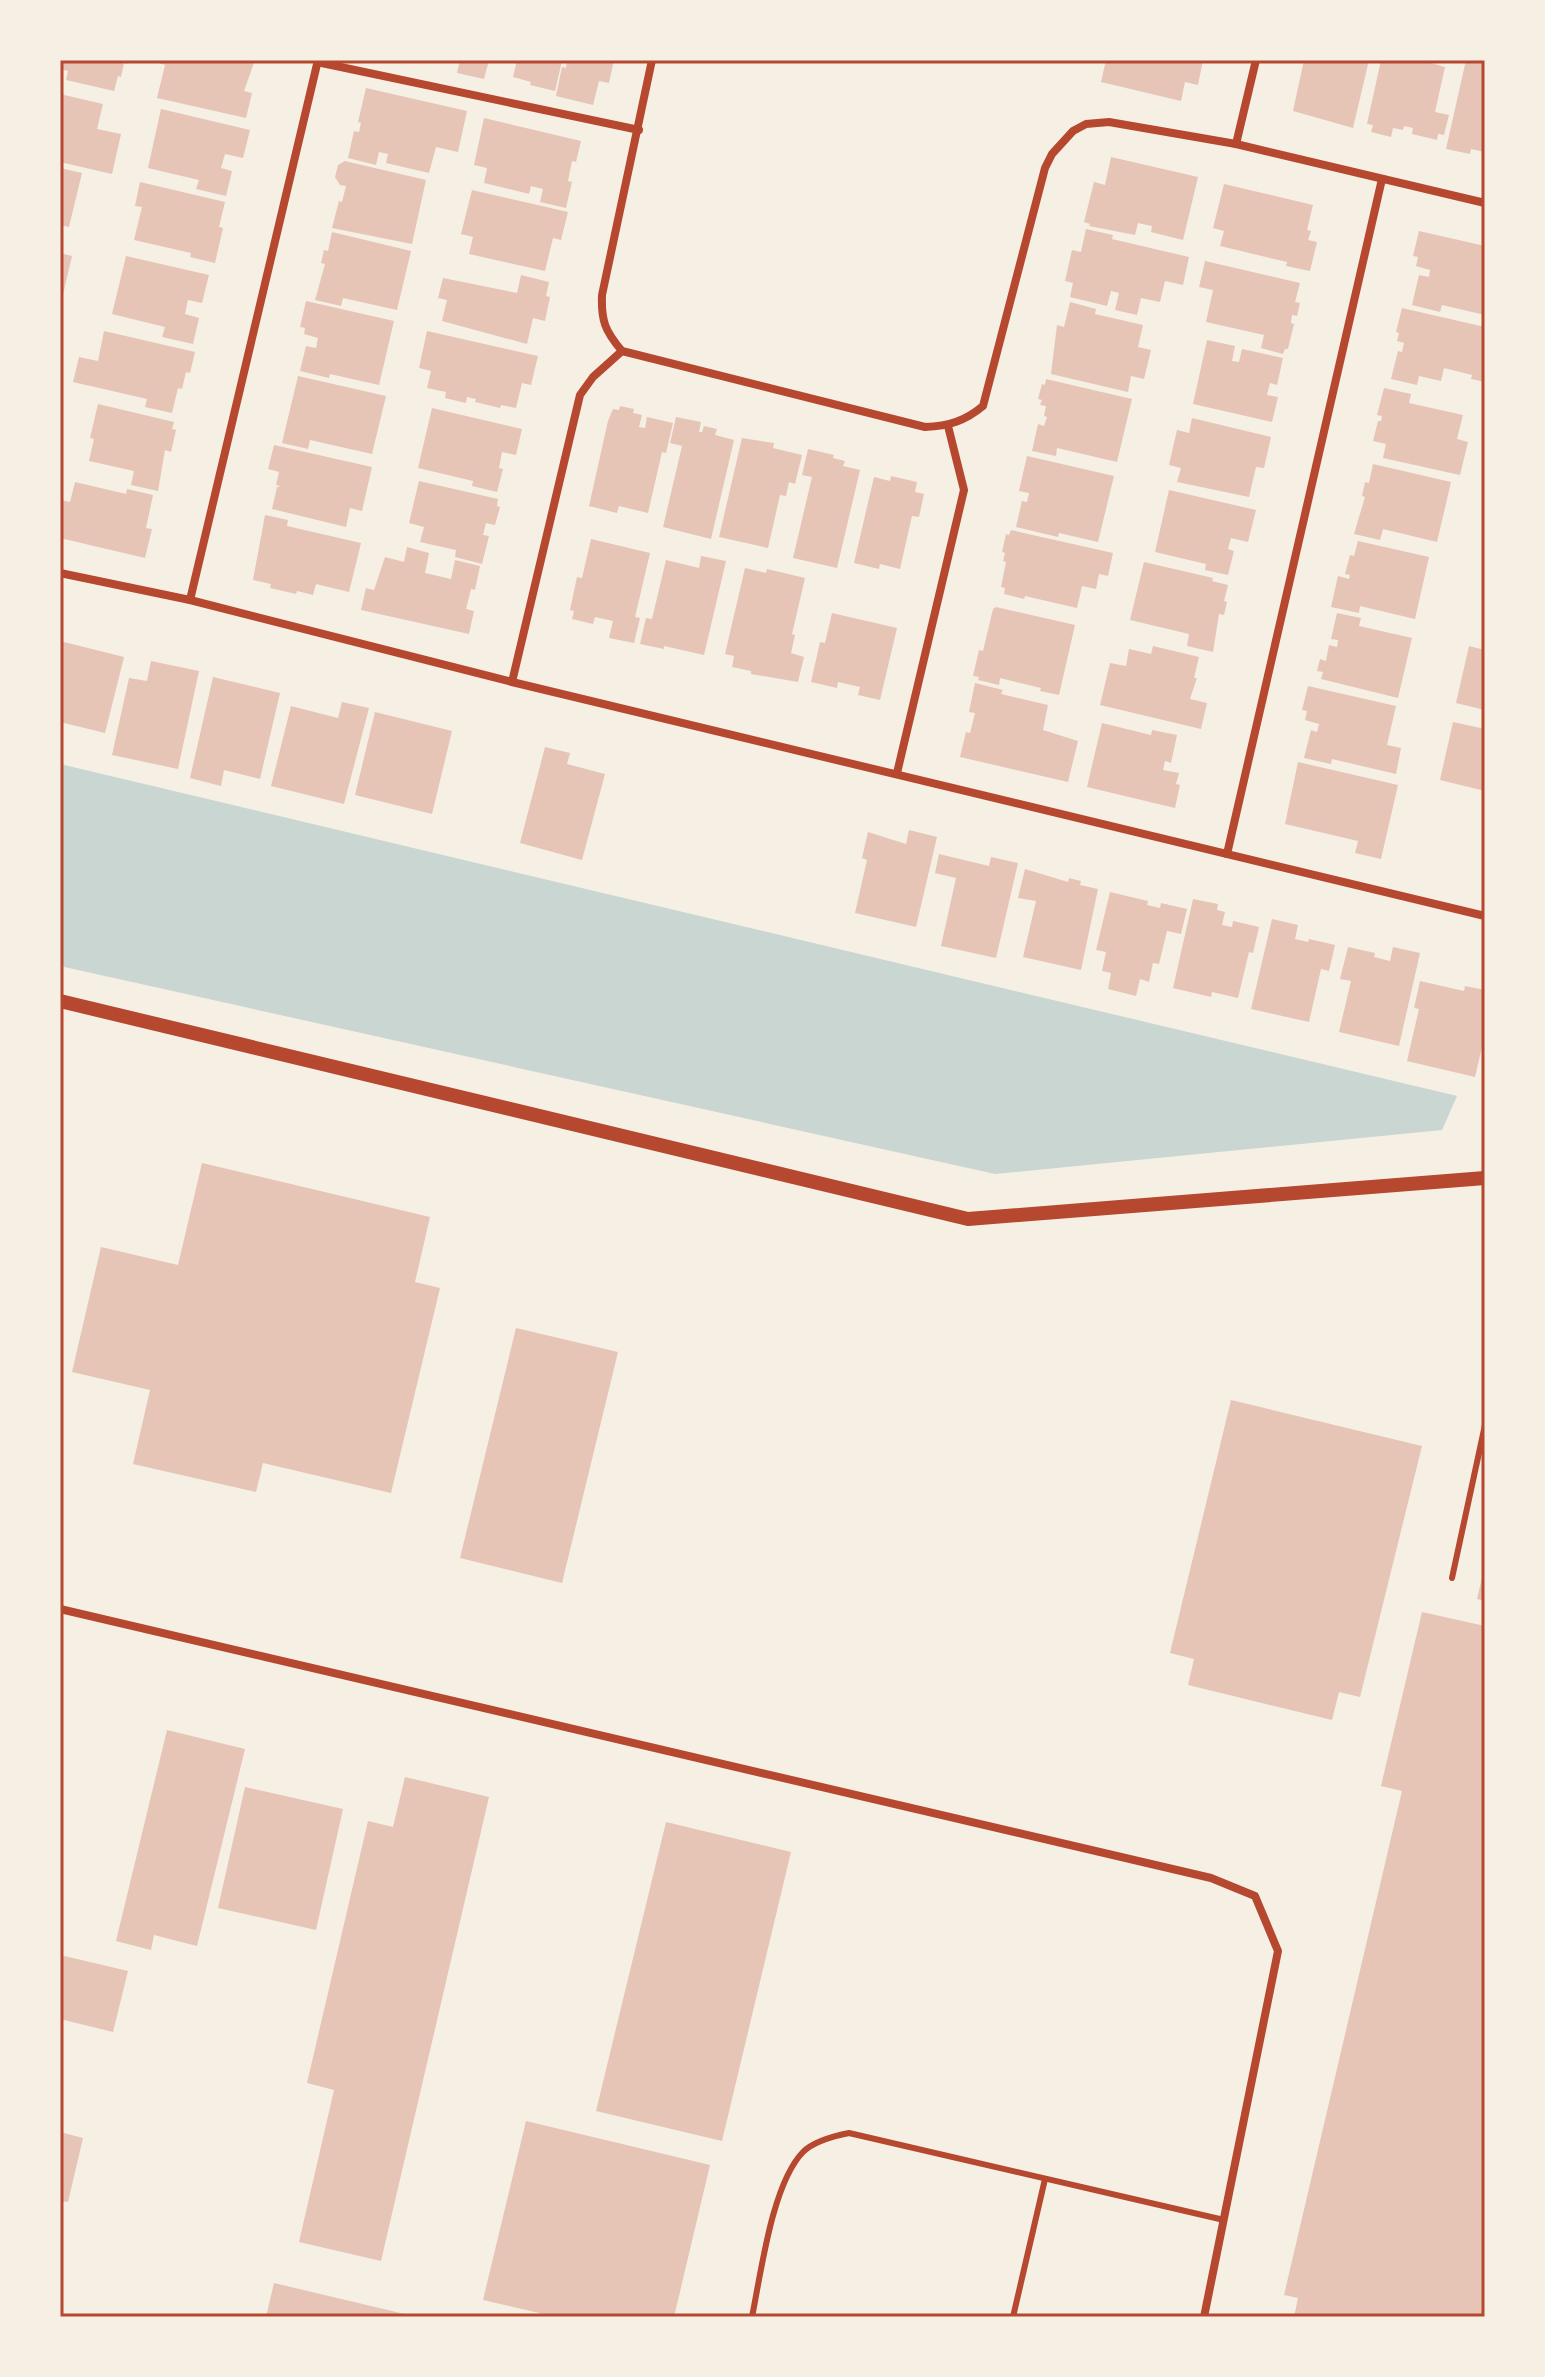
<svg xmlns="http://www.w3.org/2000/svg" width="1545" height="2377" font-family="'DejaVu Sans',sans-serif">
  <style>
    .water { fill: #c9d6d2 }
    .building { fill: #e6c5b7 }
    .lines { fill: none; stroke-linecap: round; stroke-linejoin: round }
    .service { stroke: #b5482f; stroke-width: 6 }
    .minor { stroke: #b5482f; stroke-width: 8 }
    .tertiary { stroke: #b5482f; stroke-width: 14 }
    .neatline { fill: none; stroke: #b5482f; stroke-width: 3 }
  </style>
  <rect width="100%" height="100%" fill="#f6efe4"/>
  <!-- water -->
  <polygon class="water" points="60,764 1457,1096 1442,1130 995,1174 60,966"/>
  <!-- building -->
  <g class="building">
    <polygon points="60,60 129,60 128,64 124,63 121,77 118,76 114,91 66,80 68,71 60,69"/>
    <polygon points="149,60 255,60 244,91 252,93 246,118 157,98 165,65"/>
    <polygon points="460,60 489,60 484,79 457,73"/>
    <polygon points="517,60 562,61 555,91 530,85 531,82 513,77"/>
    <polygon points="567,60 614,60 609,83 599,81 593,105 556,96 562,67 566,68"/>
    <polygon points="1106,60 1203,60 1198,85 1185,82 1181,101 1101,82"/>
    <polygon points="1304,60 1369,60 1353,128 1293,111"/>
    <polygon points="1381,60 1432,60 1431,63 1445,67 1435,112 1449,115 1444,135 1438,134 1437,140 1412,134 1413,128 1404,126 1403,130 1393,128 1391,137 1371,132 1373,125 1367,124"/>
    <polygon points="1466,60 1485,60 1485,152 1471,149 1470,154 1446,149"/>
    <polygon points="366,88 467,111 458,152 436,147 429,173 386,163 388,154 379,152 376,165 348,158 354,131 359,132 361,123 358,122"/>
    <polygon points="60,94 103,104 97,129 121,134 112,174 60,162"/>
    <polygon points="161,109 250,130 243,158 225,154 221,168 232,171 226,196 196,189 199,180 148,168"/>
    <polygon points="484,118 581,141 576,162 572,161 568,181 572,182 566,208 540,202 543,189 531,186 529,194 484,183 487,168 474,165"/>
    <polygon points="1111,157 1198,177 1183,240 1151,232 1152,226 1138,223 1135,235 1089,226 1090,224 1084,222 1094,182 1105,185"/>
    <polygon points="345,161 426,180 412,244 332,228 339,201 342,202 346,186 340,185 335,177 338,165"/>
    <polygon points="60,168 82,173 69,227 60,225"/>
    <polygon points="140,182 225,202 219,227 223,228 215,263 190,257 191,253 134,240 142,207 135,206"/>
    <polygon points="1224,184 1313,205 1307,230 1311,231 1308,240 1317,242 1310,271 1286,266 1287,262 1220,246 1224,231 1213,228"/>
    <polygon points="472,190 568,212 561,240 553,238 545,271 469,254 473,237 461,234"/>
    <polygon points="1086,229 1113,235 1112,239 1189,257 1183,285 1165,281 1160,302 1141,298 1137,315 1115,310 1119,293 1111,291 1107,306 1070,297 1073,283 1065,281 1072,250 1081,252"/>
    <polygon points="1419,231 1485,246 1485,315 1442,305 1440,312 1412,305 1419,275 1429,277 1430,270 1416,266 1418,257 1413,256"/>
    <polygon points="332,232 411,251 397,310 343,298 341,306 315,300 325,264 321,263 324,250 328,251"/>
    <polygon points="60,253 72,256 61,303 60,303"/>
    <polygon points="126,256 209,275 202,303 188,300 185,314 199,318 193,344 162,337 165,327 112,314"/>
    <polygon points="1205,261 1300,283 1295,302 1300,303 1297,316 1292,315 1291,323 1294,324 1288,349 1285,349 1283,354 1261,348 1264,335 1206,322 1213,290 1199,287"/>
    <polygon points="521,275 549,282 546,296 550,297 545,321 533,318 527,344 442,321 447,300 438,298 443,278 517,293"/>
    <polygon points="306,301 394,321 379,385 330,374 329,378 300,371 306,346 316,348 318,338 304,334 305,328 300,327"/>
    <polygon points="1070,302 1096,309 1095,314 1143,325 1138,347 1151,350 1144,379 1131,376 1128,392 1051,374 1057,325 1064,327"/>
    <polygon points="1402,308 1485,327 1485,382 1471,379 1472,375 1444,368 1441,381 1419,376 1417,385 1391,379 1398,351 1402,352 1404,343 1397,341 1399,333 1396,332"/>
    <polygon points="104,331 195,352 190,373 186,372 182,389 178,388 172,413 145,407 147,399 73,382 79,357 98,361"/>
    <polygon points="427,331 538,356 531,385 522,383 516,408 501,405 500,408 475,402 476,399 467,397 466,403 445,398 446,392 427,388 431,371 419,368"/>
    <polygon points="1207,340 1235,346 1232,361 1239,362 1242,349 1283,358 1277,385 1270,383 1267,395 1278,397 1272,422 1193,404"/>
    <polygon points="298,376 386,396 372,454 310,440 308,449 282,443"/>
    <polygon points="1046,379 1132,399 1117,462 1057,448 1056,456 1032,451 1038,424 1044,426 1047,417 1044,416 1046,406 1040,405 1042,400 1038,399 1042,384 1045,385"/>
    <polygon points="1384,388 1411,394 1409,403 1463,415 1457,439 1468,442 1460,475 1383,458 1386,444 1373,441 1378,421 1381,421 1382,416 1377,415"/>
    <polygon points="98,404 174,422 172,429 176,430 171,452 165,450 158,491 131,485 134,471 89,461 94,439 90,438"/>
    <polygon points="620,406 634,409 633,413 642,415 639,427 645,428 647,417 673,423 666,453 662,452 648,513 619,506 617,513 589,506 608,421 613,409 619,410"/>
    <polygon points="432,408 522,429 516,455 502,452 499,468 503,469 497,492 472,486 473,481 418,468"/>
    <polygon points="676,417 701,422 699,432 702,432 704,426 717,429 715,435 734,440 711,539 663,527 682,446 670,443"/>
    <polygon points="1192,418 1271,437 1264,468 1256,467 1249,497 1177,482 1181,468 1169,465 1177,430 1189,433"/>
    <polygon points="742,438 774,443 773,448 802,455 795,484 789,482 786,496 780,495 768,548 719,537"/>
    <polygon points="274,445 372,467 362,511 350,508 346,527 272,509 277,487 281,486 276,485 279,472 268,469"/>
    <polygon points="808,449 834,455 833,458 845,461 843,466 860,470 837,568 793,558 812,477 802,475"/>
    <polygon points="1027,456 1114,476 1098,542 1059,533 1058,537 1016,527 1022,501 1027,502 1029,493 1019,491"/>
    <polygon points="1373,464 1451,482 1437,542 1383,529 1380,540 1354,534 1365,497 1362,496 1365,482 1369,483"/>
    <polygon points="891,476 917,482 915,492 924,494 919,517 912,516 900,569 880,564 879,569 854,563 874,477 890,481"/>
    <polygon points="419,481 498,499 497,506 500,507 495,525 486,523 483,535 489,536 482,564 455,557 456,550 420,542 424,527 409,523"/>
    <polygon points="75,482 126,494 127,489 153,495 146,528 152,529 145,558 60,538 60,500 70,502"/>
    <polygon points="1169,490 1256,510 1248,542 1231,538 1228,549 1234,551 1228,575 1205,570 1206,564 1155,552"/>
    <polygon points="265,515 288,520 287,526 361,543 349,592 316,584 313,595 297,591 296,594 270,588 271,584 253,580"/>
    <polygon points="1011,530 1113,553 1108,576 1099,574 1096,589 1082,586 1077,608 1025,596 1024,599 1004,594 1005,588 1001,587 1006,562 1003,561 1005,553 1002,552 1006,534 1009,535"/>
    <polygon points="591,539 650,553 635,617 640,618 634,643 609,638 613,621 595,617 593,624 572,619 574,611 570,610 577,577 582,578"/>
    <polygon points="1358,541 1429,557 1415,619 1360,606 1359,613 1331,607 1338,576 1349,579 1350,575 1345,574 1350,555 1354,556"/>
    <polygon points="407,547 429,553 425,573 451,579 455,560 480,566 475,590 471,589 466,609 474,611 469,634 361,610 366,588 374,590 385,557 404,562"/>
    <polygon points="701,556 726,561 704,655 664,646 664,649 640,644 646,618 652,619 666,560 699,568"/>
    <polygon points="1144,562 1213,578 1212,581 1228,585 1224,601 1227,602 1224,615 1219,614 1213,652 1187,646 1189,634 1130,620"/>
    <polygon points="745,568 766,573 767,569 805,578 792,634 795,635 791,653 804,657 798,682 751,674 751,671 732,667 734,656 725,654"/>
    <polygon points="996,607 1075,625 1059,695 1040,691 1041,688 1000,678 999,685 978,680 979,677 973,676 979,650 983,651 993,609"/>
    <polygon points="832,613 897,628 880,700 858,695 860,687 838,682 837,688 811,682 820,642 825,643"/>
    <polygon points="1337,613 1361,618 1359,626 1412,638 1398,698 1321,679 1323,672 1317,671 1320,659 1326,661 1329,645 1337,647 1338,640 1331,639"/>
    <polygon points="60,641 124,657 105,733 60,722"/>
    <polygon points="1153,646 1199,657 1194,678 1197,678 1190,699 1207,703 1201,729 1100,705 1110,663 1126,666 1129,649 1151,654"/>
    <polygon points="1469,646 1485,650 1485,710 1456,703"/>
    <polygon points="151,661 199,671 178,769 112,755 129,678 147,681"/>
    <polygon points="213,677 280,693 260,779 224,770 221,786 190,778"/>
    <polygon points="975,683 1003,690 1001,694 1048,705 1043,730 1078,741 1068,782 960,757 966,732 970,733 975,713 969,712"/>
    <polygon points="1308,686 1396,706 1387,745 1401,748 1396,774 1332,759 1331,764 1304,758 1311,730 1317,732 1319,724 1305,720 1307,711 1302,710"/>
    <polygon points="342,702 369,708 344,804 271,786 291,706 338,718"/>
    <polygon points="375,712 452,731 432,814 355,795"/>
    <polygon points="1453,722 1485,729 1485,791 1440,780"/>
    <polygon points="1102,723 1151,735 1152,730 1177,735 1171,763 1165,761 1163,770 1179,773 1176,784 1180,785 1175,808 1087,787"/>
    <polygon points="545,747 570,753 567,764 605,774 582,860 520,843"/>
    <polygon points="1298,762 1398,785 1381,859 1355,853 1358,841 1285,824"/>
    <polygon points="909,830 937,837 916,927 855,913 867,860 862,858 868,832 906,844"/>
    <polygon points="939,854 989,866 991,857 1018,863 996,958 941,946 956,878 935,873"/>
    <polygon points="1025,869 1068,882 1069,878 1081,881 1080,885 1098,889 1081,970 1023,957 1036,901 1018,898"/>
    <polygon points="1110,892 1148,901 1147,905 1160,908 1161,903 1187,909 1181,934 1167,931 1159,964 1153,963 1149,982 1140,979 1136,996 1108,989 1111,973 1102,971 1106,952 1096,950"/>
    <polygon points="1193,899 1218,904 1217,910 1225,912 1222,925 1232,927 1233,921 1259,927 1253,953 1249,952 1238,998 1212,992 1211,997 1173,988"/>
    <polygon points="1272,919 1298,925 1295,939 1308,942 1309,939 1335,945 1329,971 1321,969 1309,1022 1251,1009"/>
    <polygon points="1348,947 1375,953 1374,957 1390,961 1393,947 1420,953 1399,1046 1339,1032 1351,981 1340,979"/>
    <polygon points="1420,981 1464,991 1465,986 1485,990 1485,1034 1475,1077 1407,1061 1419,1009 1414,1008"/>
    <polygon points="202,1163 430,1217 415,1282 440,1288 391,1493 263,1463 256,1492 133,1464 150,1390 72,1372 101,1247 178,1265"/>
    <polygon points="516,1328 618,1352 562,1583 460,1558"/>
    <polygon points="1231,1400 1422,1446 1360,1697 1339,1692 1332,1720 1188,1685 1194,1659 1170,1653"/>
    <polygon points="1484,1569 1485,1569 1485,1601 1477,1599"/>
    <polygon points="1422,1612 1485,1626 1485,2317 1294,2317 1298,2298 1284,2295 1402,1791 1381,1786"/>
    <polygon points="167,1730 245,1749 197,1946 154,1935 151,1950 116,1941"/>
    <polygon points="405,1777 489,1797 381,2261 299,2242 334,2090 307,2083 368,1821 393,1827"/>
    <polygon points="245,1787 343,1809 316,1930 218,1908"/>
    <polygon points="666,1822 791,1852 722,2141 596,2111"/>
    <polygon points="60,1955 128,1971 113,2032 60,2019"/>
    <polygon points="526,2121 710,2165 674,2317 556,2317 483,2300"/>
    <polygon points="60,2132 83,2138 68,2202 60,2201"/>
    <polygon points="274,2283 413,2316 412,2317 266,2317"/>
  </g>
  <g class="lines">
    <!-- service -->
    <g class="service">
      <polyline points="1452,1578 1485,1425"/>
      <path d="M752,2317C761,2273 772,2184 803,2152C814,2141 834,2136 849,2133L1224,2220"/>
      <polyline points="1013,2317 1045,2179"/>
    </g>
    <!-- minor -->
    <g class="minor">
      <path d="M652,60L602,295C601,321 605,331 622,351L925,427C949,426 965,421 983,406L1045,168L1052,154L1073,131L1086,124L1109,122L1236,144L1485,203"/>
      <polyline points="317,62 639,130"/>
      <polyline points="1236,144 1256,60"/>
      <polyline points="60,573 190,600 512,682 1485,916"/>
      <polyline points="190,600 318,60"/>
      <polyline points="512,682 580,395 593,377 622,351"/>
      <polyline points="897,773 964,490 948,426"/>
      <polyline points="1227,854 1382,179"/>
      <polyline points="60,1609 1211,1878 1255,1896 1278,1951 1204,2317"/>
    </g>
    <!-- tertiary -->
    <polyline class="tertiary" points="60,1001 968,1219 1485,1178"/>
  </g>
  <!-- border -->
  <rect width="1545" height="2377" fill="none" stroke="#f6efe4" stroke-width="124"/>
  <rect x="62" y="62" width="1421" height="2253" class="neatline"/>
</svg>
